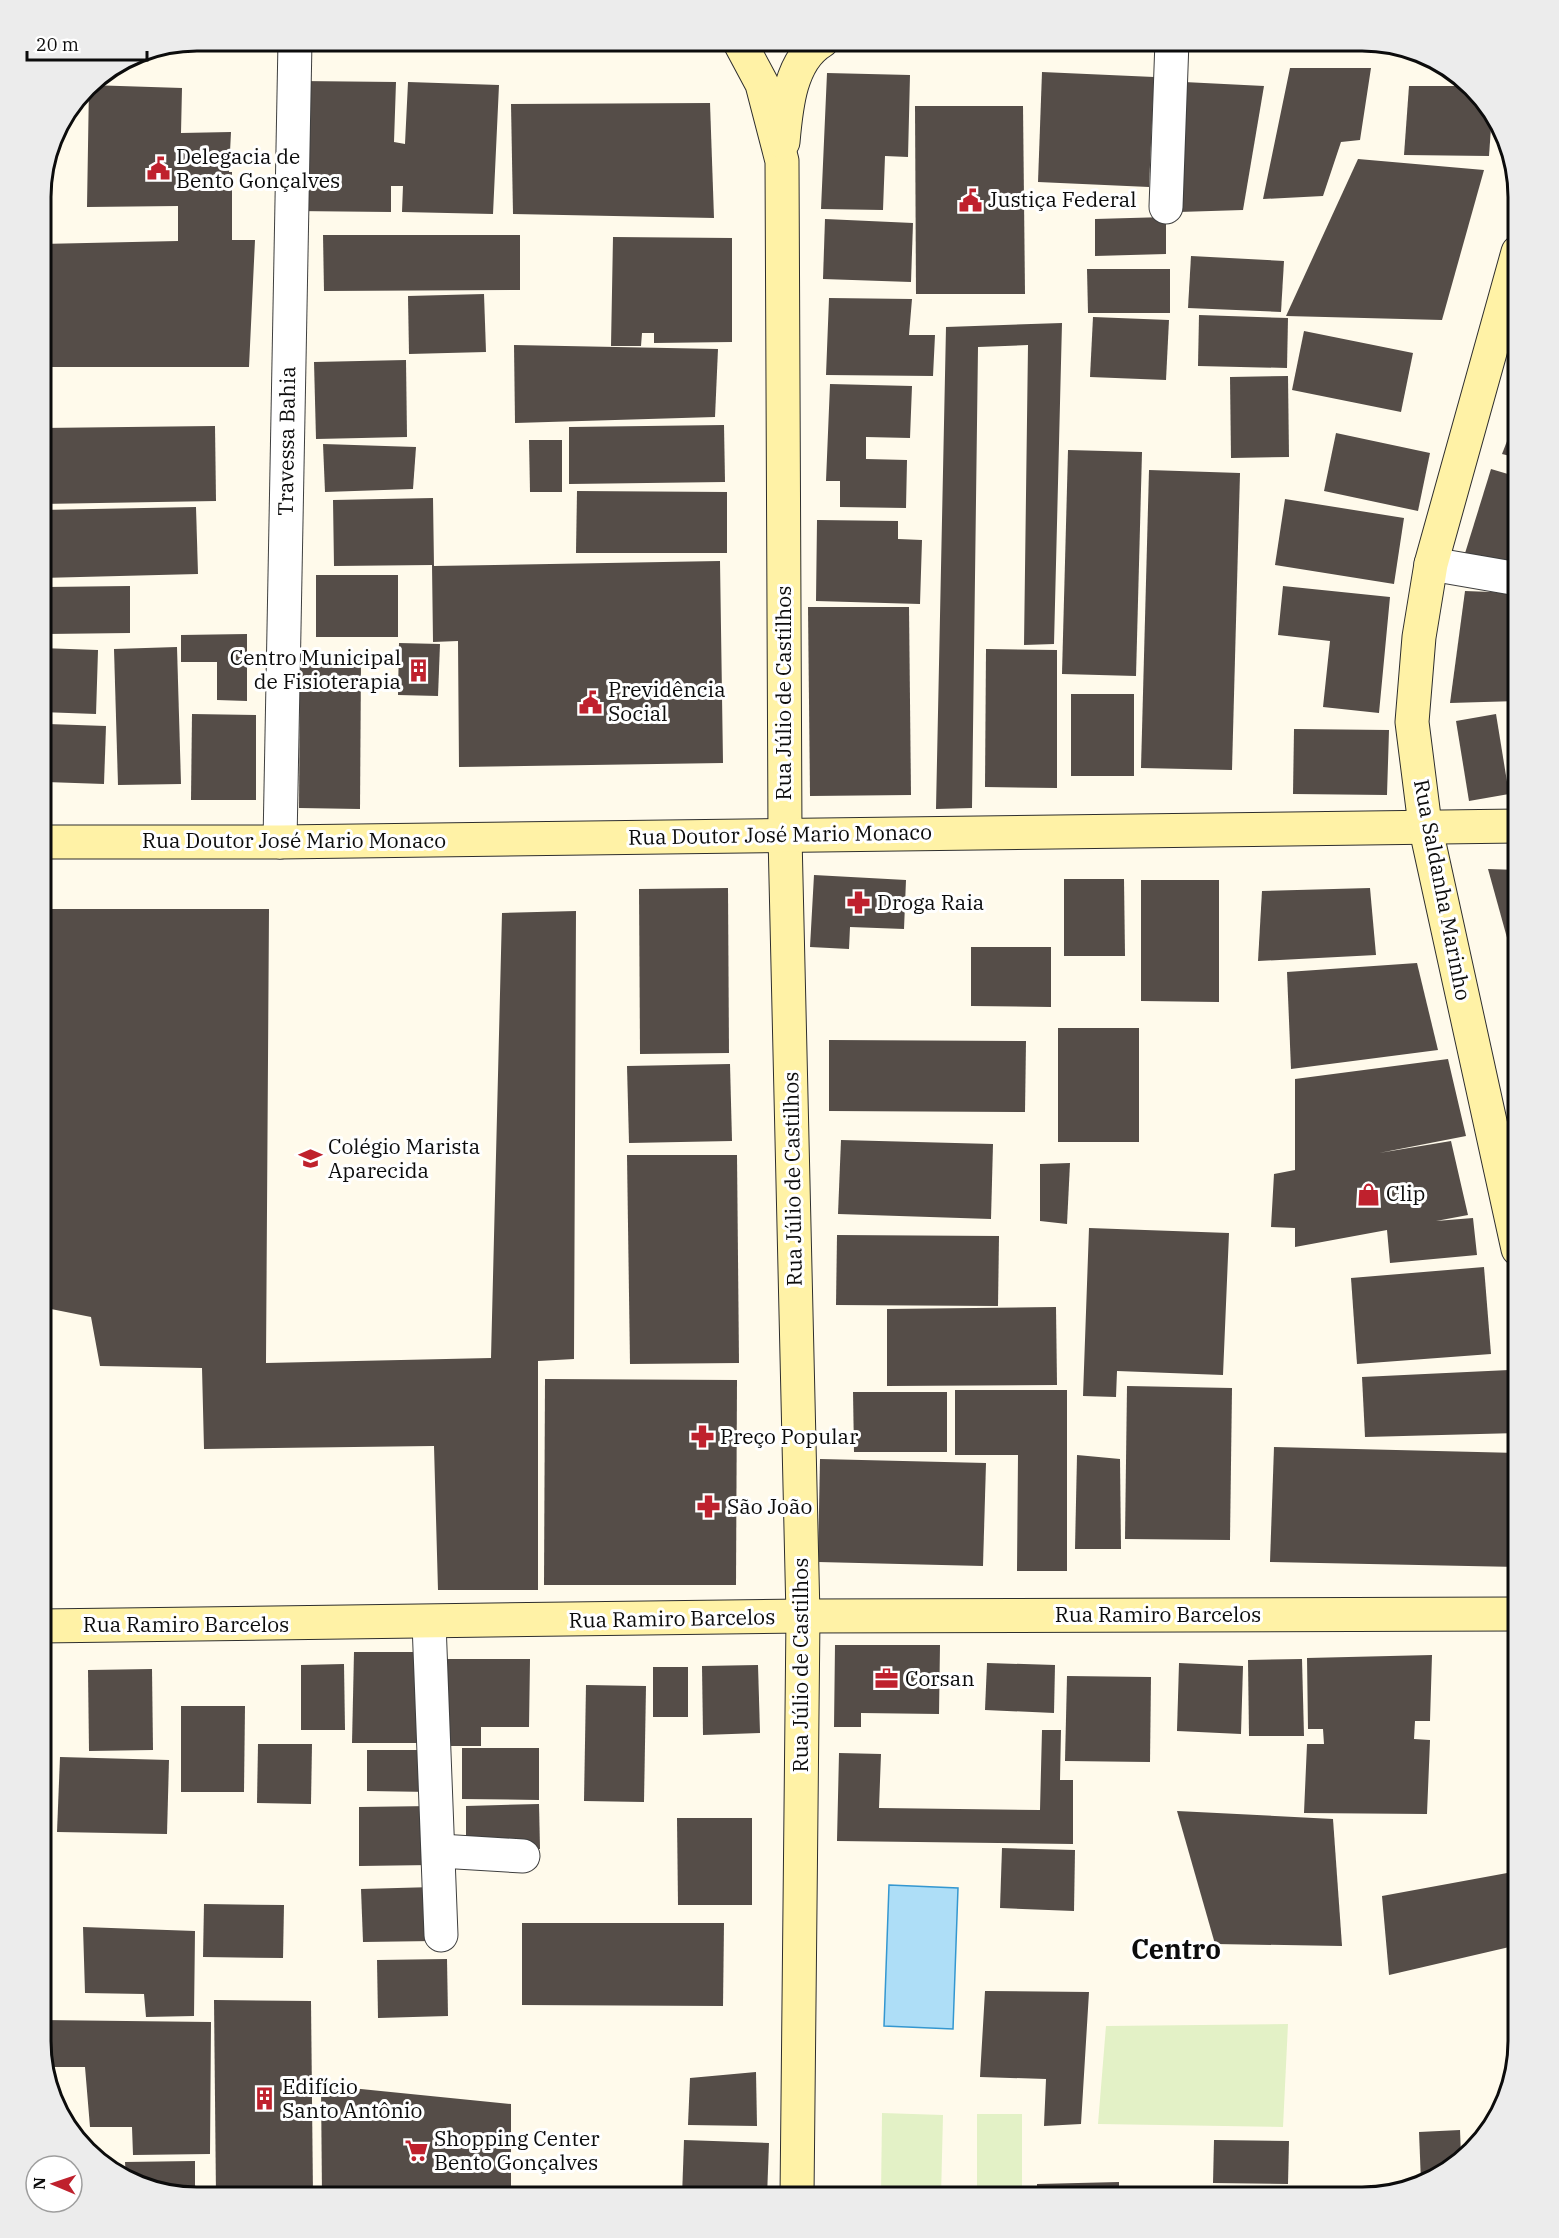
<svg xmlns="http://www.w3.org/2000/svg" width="1559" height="2238" font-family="'IBM Plex Serif',serif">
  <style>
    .pitch { fill: #e3f1c6 }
    .water { fill: #aedef7; stroke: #3497d0; stroke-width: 1.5 }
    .building { fill: #554d48 }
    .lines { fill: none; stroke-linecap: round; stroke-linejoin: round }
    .street-casing { stroke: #3f3f3f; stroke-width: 35 }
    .secondary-casing { stroke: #2e2e2e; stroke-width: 35 }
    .street { stroke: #fff; stroke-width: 33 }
    .secondary { stroke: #fff2a6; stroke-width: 33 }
    .labels { text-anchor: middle; stroke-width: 6; stroke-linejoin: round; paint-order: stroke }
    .poi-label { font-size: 21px; fill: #0c0c0c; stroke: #fff; text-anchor: start }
    .street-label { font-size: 21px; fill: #0c0c0c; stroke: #fff }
    .district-label { font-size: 27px; font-weight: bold; fill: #0c0c0c; stroke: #fff }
    .rim { fill: none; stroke: #0c0c0c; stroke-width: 3 }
  </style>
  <rect width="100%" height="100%" fill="#fffaeb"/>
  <!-- pitch -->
  <g class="pitch">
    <polygon points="1288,2024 1283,2127 1098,2124 1106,2026"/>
    <polygon points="882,2113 943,2115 941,2197 881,2197"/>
    <rect x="977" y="2114" width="45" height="83"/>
  </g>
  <!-- water -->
  <polygon class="water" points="889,1885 958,1888 953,2029 884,2026"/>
  <!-- building -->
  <g class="building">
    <polygon points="1290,68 1371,68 1360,140 1341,142 1323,196 1263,199"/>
    <polygon points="1042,72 1154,77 1149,187 1038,182"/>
    <polygon points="827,73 910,75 908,157 885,156 883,210 821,209"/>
    <polygon points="300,81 396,82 394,142 405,144 408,82 499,85 493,214 402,212 403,186 391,186 391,212 294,211"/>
    <polygon points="1184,82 1264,86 1243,210 1179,212"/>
    <polygon points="89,85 182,88 181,133 231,132 229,172 232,172 232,240 255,240 249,367 41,367 41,244 178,241 178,206 87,207"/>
    <polygon points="1409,86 1465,86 1492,113 1489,156 1404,155"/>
    <polygon points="710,103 714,218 513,214 511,104"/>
    <polygon points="915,106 1023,106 1025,294 916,294"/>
    <polygon points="1358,159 1484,170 1442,320 1286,316"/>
    <polygon points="1166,217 1166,254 1095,256 1095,219"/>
    <polygon points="825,219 913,223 911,282 823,279"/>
    <polygon points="323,235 520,235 520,290 324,291"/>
    <polygon points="613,237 732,238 732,342 654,343 654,333 642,333 641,346 611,346"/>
    <polygon points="1191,256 1284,261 1281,312 1188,308"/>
    <polygon points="1087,269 1170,269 1170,313 1088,313"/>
    <polygon points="484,294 486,352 409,354 408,296"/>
    <polygon points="829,298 912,299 909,335 935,335 933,376 826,375"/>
    <polygon points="1199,315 1288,318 1287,368 1198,366"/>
    <polygon points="1093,317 1169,320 1166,380 1090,377"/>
    <polygon points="1062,323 1054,644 1024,645 1028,345 978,347 972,808 936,809 946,327"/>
    <polygon points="1304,331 1413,353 1401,412 1292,390"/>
    <polygon points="514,345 718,349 715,417 515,423"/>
    <polygon points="406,360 407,437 316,439 314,362"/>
    <polygon points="1288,376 1289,457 1231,458 1230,377"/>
    <polygon points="830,384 912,386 910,438 866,437 866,459 907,460 906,508 840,507 840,481 826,481"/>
    <polygon points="1518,413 1518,458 1502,454"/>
    <polygon points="724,425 725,482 569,484 569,427"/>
    <polygon points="215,426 216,501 41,504 41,428"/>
    <polygon points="1336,433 1430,453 1418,511 1324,491"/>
    <polygon points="529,440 562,440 562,492 530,492"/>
    <polygon points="323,444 416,447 413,489 325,492"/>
    <polygon points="1068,450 1142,452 1136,676 1062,674"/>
    <polygon points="1491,469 1518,477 1518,568 1462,563"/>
    <polygon points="1149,470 1240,473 1232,770 1141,768"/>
    <polygon points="577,491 727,492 727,553 576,553"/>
    <polygon points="433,498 434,566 720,561 723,763 459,767 458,641 433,642 432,565 334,566 333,500"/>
    <polygon points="1285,499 1404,518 1394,584 1275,565"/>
    <polygon points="196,507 198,574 41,578 41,510"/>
    <polygon points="817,520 898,521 898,539 922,540 920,604 816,601"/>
    <rect x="316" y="575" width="82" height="62"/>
    <polygon points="130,586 130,633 47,634 47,587"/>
    <polygon points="1283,586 1390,597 1379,713 1323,707 1330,641 1278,635"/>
    <polygon points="1465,591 1518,593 1518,701 1450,703"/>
    <polygon points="808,607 909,607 911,795 810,796"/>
    <polygon points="247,634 247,701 217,700 217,662 181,662 181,635"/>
    <polygon points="399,643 440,644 438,696 398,695"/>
    <polygon points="177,647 181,784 118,785 114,649"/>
    <polygon points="41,648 98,650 96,714 41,712"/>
    <polygon points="986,649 1057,650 1057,788 985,787"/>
    <polygon points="300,660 361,660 360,809 299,808"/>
    <rect x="1071" y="694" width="63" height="82"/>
    <polygon points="192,714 256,715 256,800 191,800"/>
    <polygon points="1496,714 1509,794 1469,801 1456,721"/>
    <polygon points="1518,717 1518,771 1517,771 1510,718"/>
    <polygon points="48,724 106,726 104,784 46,782"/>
    <polygon points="1294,729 1389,730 1387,795 1293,794"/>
    <polygon points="1488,869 1518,870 1518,944 1509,945"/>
    <polygon points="814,875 906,880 904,929 850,927 849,949 810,947"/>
    <polygon points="1064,879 1124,879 1125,956 1064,956"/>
    <polygon points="1141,880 1219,880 1219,1002 1141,1001"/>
    <polygon points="728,888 729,1053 640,1054 639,889"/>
    <polygon points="1370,888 1376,955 1258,961 1262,891"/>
    <polygon points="41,909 269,909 266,1363 491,1358 502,913 576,911 574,1359 538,1361 538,1590 438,1590 434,1446 204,1449 202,1368 100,1366 91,1317 51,1309 41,1009"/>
    <polygon points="971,947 1051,947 1051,1007 971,1006"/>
    <polygon points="1417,963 1438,1050 1291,1069 1287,972"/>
    <rect x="1058" y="1028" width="81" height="114"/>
    <polygon points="829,1040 1026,1041 1025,1112 829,1111"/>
    <polygon points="1448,1059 1466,1136 1379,1153 1451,1141 1468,1215 1436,1221 1473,1218 1477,1255 1390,1263 1387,1230 1295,1247 1295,1228 1271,1227 1274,1174 1295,1170 1295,1079"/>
    <polygon points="730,1064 732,1141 629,1143 627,1066"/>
    <polygon points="841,1140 993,1144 991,1219 838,1214"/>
    <polygon points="627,1155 737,1155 739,1363 630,1364"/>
    <polygon points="1070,1163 1067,1224 1040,1221 1040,1164"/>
    <polygon points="1089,1228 1229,1233 1223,1375 1117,1371 1116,1397 1083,1396"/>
    <polygon points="837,1235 999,1236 998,1306 836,1305"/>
    <polygon points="1484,1267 1491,1354 1357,1364 1351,1278"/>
    <polygon points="1056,1307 1057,1385 887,1386 887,1309"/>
    <polygon points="1509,1370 1518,1433 1365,1437 1362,1377"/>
    <polygon points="545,1379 737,1380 736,1585 544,1585"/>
    <polygon points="1127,1386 1232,1388 1230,1540 1125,1539"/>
    <polygon points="955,1390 1067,1390 1067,1571 1017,1571 1018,1455 955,1455"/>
    <polygon points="853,1392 947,1392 947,1452 854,1452"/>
    <polygon points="1274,1447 1518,1453 1518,1567 1270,1562"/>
    <polygon points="1077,1455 1120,1459 1121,1549 1075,1549"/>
    <polygon points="820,1459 986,1463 983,1566 818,1562"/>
    <polygon points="835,1645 940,1645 939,1714 861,1713 861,1727 834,1727"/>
    <polygon points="354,1652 419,1652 418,1743 352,1743"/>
    <polygon points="1432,1655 1430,1721 1415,1721 1414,1739 1430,1740 1427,1814 1304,1813 1307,1744 1324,1744 1323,1729 1308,1729 1307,1658"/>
    <polygon points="446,1659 530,1659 529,1727 481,1727 481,1746 446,1746"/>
    <polygon points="1302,1659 1304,1736 1249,1736 1248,1660"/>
    <polygon points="987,1663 1055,1665 1054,1713 985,1710"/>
    <polygon points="1179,1663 1243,1666 1241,1734 1177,1731"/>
    <polygon points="344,1664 345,1730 301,1730 301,1665"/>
    <polygon points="758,1665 760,1733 703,1735 702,1666"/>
    <rect x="653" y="1667" width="35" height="50"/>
    <polygon points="152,1669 153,1750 89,1751 88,1670"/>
    <polygon points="1067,1676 1151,1677 1150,1762 1065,1761"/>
    <polygon points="586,1685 646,1686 644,1802 584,1801"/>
    <polygon points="181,1706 245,1706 244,1792 181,1792"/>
    <polygon points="1042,1730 1061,1730 1060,1780 1073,1780 1073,1844 837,1841 839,1753 881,1754 879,1808 1040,1810"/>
    <polygon points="258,1744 312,1744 311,1804 257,1803"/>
    <polygon points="462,1748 539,1748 539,1800 462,1799"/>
    <polygon points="367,1750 430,1750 431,1792 367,1791"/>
    <polygon points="60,1757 169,1760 167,1834 57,1832"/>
    <polygon points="539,1804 540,1849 466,1850 466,1806"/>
    <polygon points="432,1806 432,1865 359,1866 359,1807"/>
    <polygon points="1177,1811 1333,1819 1342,1946 1215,1944"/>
    <polygon points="677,1818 752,1818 752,1905 678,1905"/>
    <polygon points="1002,1848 1075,1850 1074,1911 1000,1908"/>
    <polygon points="41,1866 42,1866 43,1886 41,1886"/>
    <polygon points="1518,1871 1518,1945 1389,1975 1382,1896"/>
    <polygon points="434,1887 434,1941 363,1942 361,1889"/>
    <polygon points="204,1904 284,1905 283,1958 203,1957"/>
    <polygon points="522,1923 724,1923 723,2006 522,2005"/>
    <polygon points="83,1927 195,1931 194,2016 146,2017 144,1994 85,1993"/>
    <polygon points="447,1959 448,2016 378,2018 377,1960"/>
    <polygon points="985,1991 1089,1992 1081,2124 1044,2126 1046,2079 980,2077"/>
    <polygon points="214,2000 311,2001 313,2197 216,2197"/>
    <polygon points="41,2020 211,2022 210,2154 133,2155 132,2127 90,2127 85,2067 47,2067 41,2041"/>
    <polygon points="756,2072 757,2126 688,2125 690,2078"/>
    <polygon points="321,2085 511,2104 511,2197 322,2197"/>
    <polygon points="1460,2130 1461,2156 1441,2176 1421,2182 1419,2132"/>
    <polygon points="684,2140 769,2143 767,2197 682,2197"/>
    <polygon points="1214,2140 1289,2141 1288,2184 1213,2183"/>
    <polygon points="195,2161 195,2197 187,2197 126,2179 125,2162"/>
    <polygon points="1119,2182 1119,2197 1037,2197 1037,2184"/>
  </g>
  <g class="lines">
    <defs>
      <g id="street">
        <polyline points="1166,207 1172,41"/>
        <polyline points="1431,564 1518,579"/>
        <polyline points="280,842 295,41"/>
        <polyline points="429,1623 441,1935"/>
        <polyline points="440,1851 523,1856"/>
      </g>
      <g id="secondary">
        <polyline points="739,41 762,84 782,161 785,836 803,1616 797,2197"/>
        <path d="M783,142C786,108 790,60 822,41"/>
        <polyline points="41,842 280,842 1518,826"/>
        <polyline points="1518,1249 1425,825 1412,722 1419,637 1431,564 1518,252"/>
        <polyline points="41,1626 803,1616 1518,1614"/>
      </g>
    </defs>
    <!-- street casing -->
    <use href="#street" class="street-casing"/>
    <!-- secondary casing -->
    <use href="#secondary" class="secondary-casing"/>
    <!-- street -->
    <use href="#street" class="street"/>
    <!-- secondary -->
    <use href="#secondary" class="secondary"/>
  </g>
  <!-- icons -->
  <defs>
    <symbol id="civic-bare" viewBox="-9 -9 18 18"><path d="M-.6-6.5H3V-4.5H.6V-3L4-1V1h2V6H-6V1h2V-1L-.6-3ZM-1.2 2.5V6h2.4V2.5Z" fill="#bf212d" stroke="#fff" stroke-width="2.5" paint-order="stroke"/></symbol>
    <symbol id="building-bare" viewBox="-9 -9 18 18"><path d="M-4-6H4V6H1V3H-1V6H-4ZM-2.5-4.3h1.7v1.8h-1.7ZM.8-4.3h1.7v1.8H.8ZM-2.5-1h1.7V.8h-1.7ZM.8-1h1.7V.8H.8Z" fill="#bf212d" stroke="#fff" stroke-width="2.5" paint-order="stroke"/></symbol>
    <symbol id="pharmacy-bare" viewBox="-9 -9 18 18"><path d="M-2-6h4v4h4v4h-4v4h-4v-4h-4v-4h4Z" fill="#bf212d" stroke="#fff" stroke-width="2.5" paint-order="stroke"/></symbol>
    <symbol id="school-bare" viewBox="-9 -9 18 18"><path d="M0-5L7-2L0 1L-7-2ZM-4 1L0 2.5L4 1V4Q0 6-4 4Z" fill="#bf212d" stroke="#fff" stroke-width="2.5" paint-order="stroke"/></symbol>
    <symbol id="shop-bare" viewBox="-9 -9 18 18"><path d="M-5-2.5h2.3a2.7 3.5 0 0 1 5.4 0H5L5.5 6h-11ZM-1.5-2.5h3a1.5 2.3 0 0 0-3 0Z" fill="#bf212d" stroke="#fff" stroke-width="2.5" paint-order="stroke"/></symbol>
    <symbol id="office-bare" viewBox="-9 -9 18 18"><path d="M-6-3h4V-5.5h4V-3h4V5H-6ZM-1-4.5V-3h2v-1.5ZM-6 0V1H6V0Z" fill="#bf212d" stroke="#fff" stroke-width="2.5" paint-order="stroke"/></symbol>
    <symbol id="supermarket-bare" viewBox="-9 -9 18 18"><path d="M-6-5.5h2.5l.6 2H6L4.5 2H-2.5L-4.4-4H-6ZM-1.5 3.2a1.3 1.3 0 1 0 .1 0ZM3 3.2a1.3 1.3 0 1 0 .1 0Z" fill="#bf212d" stroke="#fff" stroke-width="2.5" paint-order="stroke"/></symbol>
  </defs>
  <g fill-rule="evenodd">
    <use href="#civic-bare" x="142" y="152" width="33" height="33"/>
    <use href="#civic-bare" x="954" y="184" width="33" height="33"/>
    <use href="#building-bare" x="402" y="654" width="33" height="33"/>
    <use href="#civic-bare" x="574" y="686" width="33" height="33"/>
    <use href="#pharmacy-bare" x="842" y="886" width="33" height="33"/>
    <use href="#school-bare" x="294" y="1142" width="33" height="33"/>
    <use href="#shop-bare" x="1352" y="1178" width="33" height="33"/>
    <use href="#pharmacy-bare" x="686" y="1420" width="33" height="33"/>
    <use href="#pharmacy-bare" x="692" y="1490" width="33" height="33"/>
    <use href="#office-bare" x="870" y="1662" width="33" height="33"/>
    <use href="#building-bare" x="248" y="2082" width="33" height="33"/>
    <use href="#supermarket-bare" x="400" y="2134" width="33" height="33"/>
  </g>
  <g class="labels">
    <!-- poi labels -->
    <g class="poi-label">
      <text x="176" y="164">Delegacia de<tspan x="176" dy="24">Bento Gonçalves</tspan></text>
      <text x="988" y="207">Justiça Federal</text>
      <text x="401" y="665" text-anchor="end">Centro Municipal<tspan x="401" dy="24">de Fisioterapia</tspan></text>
      <text x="608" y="697">Previdência<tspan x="608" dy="24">Social</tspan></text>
      <text x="877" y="910">Droga Raia</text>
      <text x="328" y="1154">Colégio Marista<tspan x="328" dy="24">Aparecida</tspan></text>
      <text x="1386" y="1201">Clip</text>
      <text x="720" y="1444">Preço Popular</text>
      <text x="727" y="1514">São João</text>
      <text x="905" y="1686">Corsan</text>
      <text x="282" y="2094">Edifício<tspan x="282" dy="24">Santo Antônio</tspan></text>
      <text x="434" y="2146">Shopping Center<tspan x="434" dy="24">Bento Gonçalves</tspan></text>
    </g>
    <!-- street labels -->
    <g class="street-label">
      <text transform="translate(287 441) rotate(-89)" y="7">Travessa Bahia</text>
      <text transform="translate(784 693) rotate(-90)" y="7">Rua Júlio de Castilhos</text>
      <text transform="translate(780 835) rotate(-1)" y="7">Rua Doutor José Mario Monaco</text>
      <text x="294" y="848">Rua Doutor José Mario Monaco</text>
      <text transform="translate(1442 890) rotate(79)" y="7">Rua Saldanha Marinho</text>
      <text transform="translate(793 1179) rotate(-91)" y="7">Rua Júlio de Castilhos</text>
      <text x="1158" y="1622">Rua Ramiro Barcelos</text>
      <text transform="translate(672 1619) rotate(-1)" y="7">Rua Ramiro Barcelos</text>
      <text x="186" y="1632">Rua Ramiro Barcelos</text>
      <text transform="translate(801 1665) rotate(-90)" y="7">Rua Júlio de Castilhos</text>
    </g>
    <!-- district labels -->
    <g class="district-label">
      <text x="1176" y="1959">Centro</text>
    </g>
  </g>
  <!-- crop -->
  <path d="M0 0H1559V2238H0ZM197 51H1362A146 146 0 0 1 1508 197V2041A146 146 0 0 1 1362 2187H197A146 146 0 0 1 51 2041V197A146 146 0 0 1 197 51Z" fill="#ececec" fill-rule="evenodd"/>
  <path class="rim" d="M197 51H1362A146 146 0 0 1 1508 197V2041A146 146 0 0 1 1362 2187H197A146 146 0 0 1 51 2041V197A146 146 0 0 1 197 51Z"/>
  <!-- north arrow -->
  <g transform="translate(54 2184) rotate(272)"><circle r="28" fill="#ffffff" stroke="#9e9e9e" stroke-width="1.5"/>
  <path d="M0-4.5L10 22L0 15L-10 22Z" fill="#bf212d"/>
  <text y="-9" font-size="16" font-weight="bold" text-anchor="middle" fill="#0c0c0c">N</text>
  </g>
  <!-- scale -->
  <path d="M27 51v9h120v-9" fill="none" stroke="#0c0c0c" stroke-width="3"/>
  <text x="36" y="51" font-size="18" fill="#0c0c0c" stroke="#ffffff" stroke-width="4.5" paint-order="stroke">20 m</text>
</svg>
